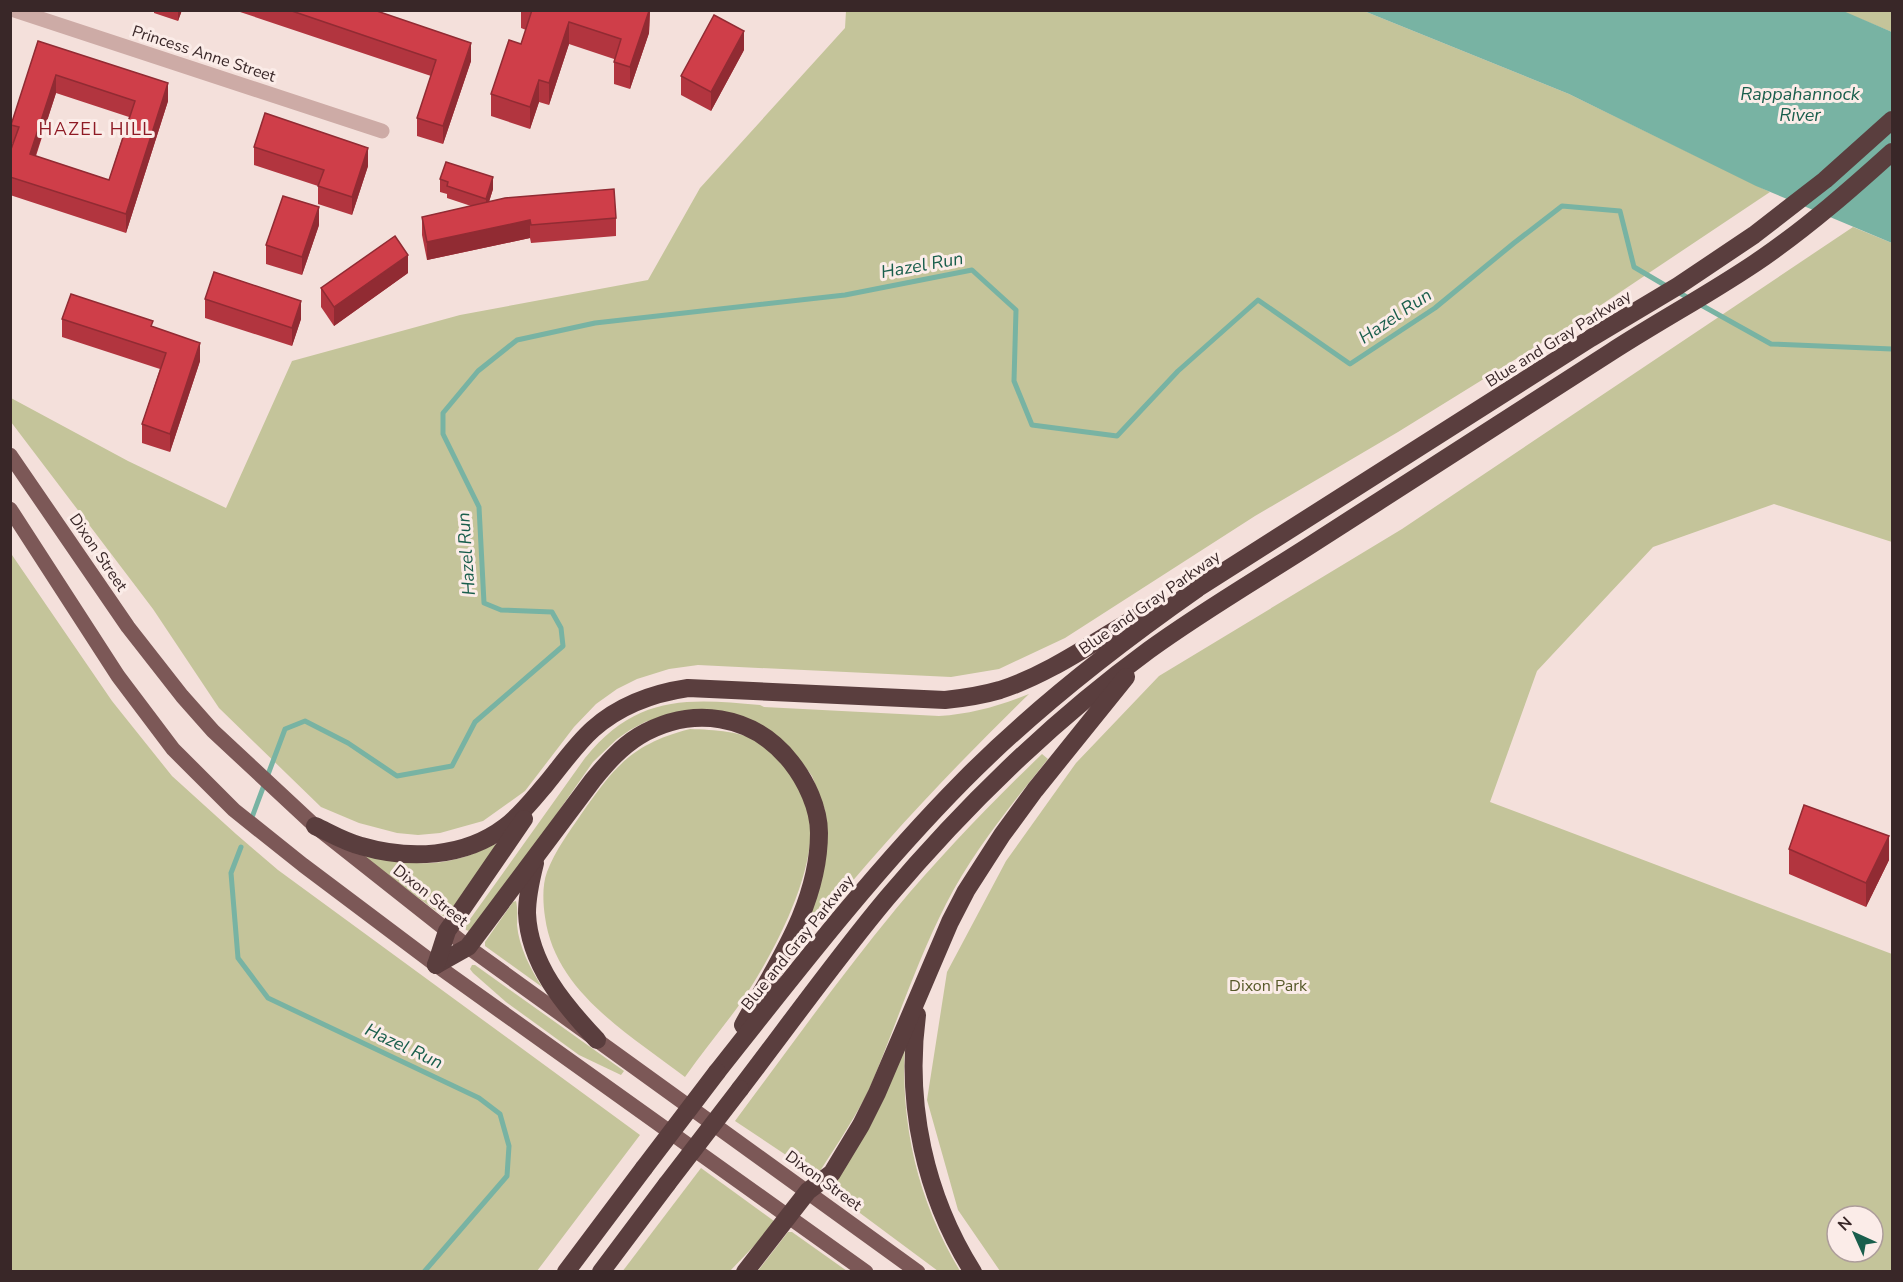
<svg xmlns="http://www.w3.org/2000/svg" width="1903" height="1282" font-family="'Nunito Sans',sans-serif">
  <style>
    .green { fill: #c4c49a; fill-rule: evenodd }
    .water { fill: #78b3a3 }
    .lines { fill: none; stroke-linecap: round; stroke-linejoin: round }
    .stream { stroke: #78b3a3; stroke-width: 5 }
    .street { stroke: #cdaba6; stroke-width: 15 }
    .primary { stroke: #7c5857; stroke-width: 15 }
    .highway { stroke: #5a3e3e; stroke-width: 18 }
    .highway-bridge { stroke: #5a3e3e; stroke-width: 18 }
    .wall { fill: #b2353f; fill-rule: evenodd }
    .shaded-wall { fill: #912b33 }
    .building { fill: #cf3e49; stroke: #912b33; stroke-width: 1.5; fill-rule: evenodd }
    .labels { text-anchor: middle; stroke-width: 6; stroke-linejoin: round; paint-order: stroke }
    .street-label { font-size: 16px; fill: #392728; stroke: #fbece8 }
    .park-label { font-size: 16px; fill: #575929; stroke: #fbece8 }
    .water-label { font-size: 18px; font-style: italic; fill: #195e4c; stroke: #fbece8 }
    .neighbourhood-label { font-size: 18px; letter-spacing: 1.5px; fill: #8e1a24; stroke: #fbece8 }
  </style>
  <rect width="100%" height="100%" fill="#f4e0db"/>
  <!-- green -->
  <g class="green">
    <polygon points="846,11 1364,11 1569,94 1770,192 1577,321 1398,432 1255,516 1065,638 999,669 951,677 698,665 669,669 637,679 617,689 596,704 574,727 525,791 483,821 440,833 418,835 397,833 359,823 321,807 219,708 153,609 11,422 11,398 128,461 226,508 292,361 460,315 648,280 700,188 845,28"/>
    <polygon points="1841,11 1892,11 1892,32"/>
    <path d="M1853,227L1892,243V542L1774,504L1653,547L1537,671L1490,802L1892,954V1271H1000L958,1210L927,1100L947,972L1006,861L1076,763L1159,676L1402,529ZM1837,1216H1873V1252H1837Z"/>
    <polygon points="12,555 112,701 172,776 236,834 278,870 640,1135 537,1271 11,1271"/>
    <path d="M1029,694C953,768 880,845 814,928L806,923L827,832L825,810L812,776L803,764L778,737L667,715L645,722L630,730L617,739L593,762L532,849L469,931L466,930L465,926L468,922L585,758C636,695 686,698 760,705L764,707L939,716C971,714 999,706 1029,694Z"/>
    <path d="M690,729C721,730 756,732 779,755C785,761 789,771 794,778C798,786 805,794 807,802C826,861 770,961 737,1008C720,1031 702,1053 685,1077C629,1034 555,992 545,917C543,904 542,885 547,872C555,851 569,832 582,813C615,766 632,744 690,729Z"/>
    <path d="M1042,754L1048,759C1011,805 973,851 946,904C916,963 896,1025 871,1085C857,1115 838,1143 820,1171L816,1168L813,1173L735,1121C788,1050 839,978 895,910C941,855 991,803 1042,754Z"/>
    <path d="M495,844L497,846L448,914L443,916L357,853C411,866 445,870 495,844Z"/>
    <path d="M516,901C518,909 517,917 517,925C519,947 530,968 542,987L485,946V942L513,902Z"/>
    <polygon points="472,965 475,965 624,1071 621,1075 579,1055 506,1002 473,973 470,969"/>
    <path d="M905,1043C900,1125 918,1201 960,1271H938L829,1190L865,1133Z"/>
    <polygon points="701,1168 774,1221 773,1226 730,1271 622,1272"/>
    <polygon points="788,1232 792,1232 847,1271 757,1272"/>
  </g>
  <!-- water -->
  <polygon class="water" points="1841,10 1892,32 1892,243 1756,186 1569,94 1364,11"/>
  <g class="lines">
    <!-- stream -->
    <g class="stream">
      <polyline points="1676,291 1771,344 1892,349"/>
      <polyline points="251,820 285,729 305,721 348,743 397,776 452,766 475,722 563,646 561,628 552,612 501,610 484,603 479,507 443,434 443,413 478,371 517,340 595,323 845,295 972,270 1016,310 1014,381 1032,425 1117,436 1178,371 1258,300 1350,364 1435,308 1514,243 1562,206 1620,211 1634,267 1668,287"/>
      <polyline points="241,847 231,873 238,958 268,998 479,1098 500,1114 509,1146 507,1176 424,1272"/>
    </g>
    <!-- street -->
    <polyline class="street" points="14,10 382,131"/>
    <!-- primary -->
    <g class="primary">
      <polyline points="10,455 128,627 182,696 213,731 315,826 468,947 918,1272"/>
      <polyline points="10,509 118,676 173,749 234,810 303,865 436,965 866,1272"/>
    </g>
    <!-- highway -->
    <g class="highway">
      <path d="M315,826C330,833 345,842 361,846C409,860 464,858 505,827C521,815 533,799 546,784C561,766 576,744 593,729C620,705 654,693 688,688L945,700C964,698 983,695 1000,690C1053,673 1100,637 1148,611"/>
      <path d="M535,863C531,879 527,896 527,913C529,964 564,1005 597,1040"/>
      <path d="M436,965L468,947L593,780C607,763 621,747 639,736C692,705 753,714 791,762C806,781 819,808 819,833C819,904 776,965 743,1025"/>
      <polyline points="436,965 447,931 524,819"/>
      <path d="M917,1015C905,1104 925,1196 973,1272"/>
      <path d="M717,1072C796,972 874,871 963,781C1035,708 1115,646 1198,588L1591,338L1678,286L1754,235L1825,180L1892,120"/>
      <path d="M740,1089C789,1025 836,959 887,898C965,806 1052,721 1149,650C1204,610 1263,576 1320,539C1417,477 1513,414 1611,352C1662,319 1715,291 1764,257C1810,225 1851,189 1892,152"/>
      <polyline points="566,1272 644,1168"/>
      <polyline points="601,1272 667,1184"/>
      <polyline points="745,1272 808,1191 832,1173 861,1125 877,1093 950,922 966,891 1002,835 1035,790 1126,677"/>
    </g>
    <!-- highway-bridge -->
    <g class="highway-bridge">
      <polyline points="644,1168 717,1072"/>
      <polyline points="667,1184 740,1089"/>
    </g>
  </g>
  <!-- wall -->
  <g class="wall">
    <polygon points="154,10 182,10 178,21 154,13"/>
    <polygon points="234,10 374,10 471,61 443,144 417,136 417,118 431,76"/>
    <polygon points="521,10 650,10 649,33 630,89 614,84 614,59 569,44 549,105 539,102 530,129 491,116 491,94 521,44 526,30 521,28"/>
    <path d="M38,41L168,101L126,233L10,195V152L13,144L11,143V125ZM56,93L129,117L109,180L36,156Z"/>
    <polygon points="744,50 711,111 681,95 681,76"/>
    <polygon points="254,147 368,166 352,215 318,204 318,186 254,165"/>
    <polygon points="440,179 493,189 489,202 616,218 616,236 531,243 530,238 427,260 422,235 422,217 471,206 447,198 447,194 440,192"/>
    <polygon points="319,225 302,275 266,264 266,245"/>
    <polygon points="408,273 334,326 321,307 321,288"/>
    <polygon points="205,299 301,319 292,346 205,318"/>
    <polygon points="62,319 153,327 200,361 170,452 142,443 142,424 160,369 62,337"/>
    <polygon points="1789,849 1889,860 1866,907 1789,874"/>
  </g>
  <!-- shaded-wall -->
  <g class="shaded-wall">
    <polygon points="178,10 182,10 178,21"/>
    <polygon points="647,10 650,10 649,33 630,89 630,67"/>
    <polygon points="569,22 569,44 549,105 549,83"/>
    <polygon points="744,31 744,50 711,111 711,92"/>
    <polygon points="471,43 471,61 443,144 443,126"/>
    <polygon points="56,75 56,93 30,172 30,154"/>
    <polygon points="539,80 539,102 530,129 530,107"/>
    <polygon points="168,83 168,101 126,233 126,214"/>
    <polygon points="368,148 368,166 352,215 352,197"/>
    <polygon points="493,177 493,189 486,211 486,199"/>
    <polygon points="319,207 319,225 302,275 302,257"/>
    <polygon points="530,220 530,238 427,260 427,242"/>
    <polygon points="408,255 408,273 334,326 334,307"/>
    <polygon points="301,301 301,319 292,346 292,328"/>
    <polygon points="200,343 200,361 170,452 170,434"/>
    <polygon points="1889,836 1889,860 1866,907 1866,883"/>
  </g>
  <!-- building -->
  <g class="building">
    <polygon points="289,10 374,10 471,43 443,126 417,118 436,60"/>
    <polygon points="532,10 648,10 649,11 630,67 614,62 621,39 569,22 549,83 539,80 530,107 491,94 509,40 521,44"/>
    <polygon points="714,15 744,31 711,92 681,76"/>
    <path d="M38,41L168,83L126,214L10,177V152L19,127L11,125ZM56,75L135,101L109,180L30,154Z"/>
    <polygon points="265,113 368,148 352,197 318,186 324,170 254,147"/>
    <polygon points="446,162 493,177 486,199 447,186 448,182 440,179"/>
    <polygon points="614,189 616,218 531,225 530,220 427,242 422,217 505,198"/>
    <polygon points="283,196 319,207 302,257 266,245"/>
    <polygon points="395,236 408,255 334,307 321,288"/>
    <polygon points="214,272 301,301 292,328 205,299"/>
    <polygon points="71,294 153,321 151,326 200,343 170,434 142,424 166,353 62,319"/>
    <polygon points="1804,805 1889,836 1866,883 1789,849"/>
  </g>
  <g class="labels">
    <!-- street labels -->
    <g class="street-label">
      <text transform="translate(204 53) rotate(18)" y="6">Princess Anne Street</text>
      <text transform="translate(1558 338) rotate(-32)" y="6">Blue and Gray Parkway</text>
      <text transform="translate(99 552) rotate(56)" y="6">Dixon Street</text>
      <text transform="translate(1149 602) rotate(-35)" y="6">Blue and Gray Parkway</text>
      <text transform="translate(431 895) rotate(38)" y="6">Dixon Street</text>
      <text transform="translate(797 942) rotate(-51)" y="6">Blue and Gray Parkway</text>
      <text transform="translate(824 1180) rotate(36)" y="6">Dixon Street</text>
    </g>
    <!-- park labels -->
    <g class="park-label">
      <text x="1268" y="991">Dixon Park</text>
    </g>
    <!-- water labels -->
    <g class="water-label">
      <text x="1800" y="100">Rappahannock<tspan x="1800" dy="21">River</tspan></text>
      <text transform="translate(922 265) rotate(-10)" y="6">Hazel Run</text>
      <text transform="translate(1395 316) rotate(-34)" y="6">Hazel Run</text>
      <text transform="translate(466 554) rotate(-94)" y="6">Hazel Run</text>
      <text transform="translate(404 1046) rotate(25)" y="6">Hazel Run</text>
    </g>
    <!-- neighbourhood labels -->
    <g class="neighbourhood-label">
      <text x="96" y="135">HAZEL HILL</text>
    </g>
  </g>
  <!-- border -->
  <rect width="1903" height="1282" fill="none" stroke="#392728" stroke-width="24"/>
  <!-- north arrow -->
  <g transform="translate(1855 1234) rotate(315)"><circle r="28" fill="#fbece8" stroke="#ad9d9b" stroke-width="1.5"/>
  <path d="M0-4.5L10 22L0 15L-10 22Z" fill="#195e4c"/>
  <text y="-9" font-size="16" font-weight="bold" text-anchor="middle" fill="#392728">N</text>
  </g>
</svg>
